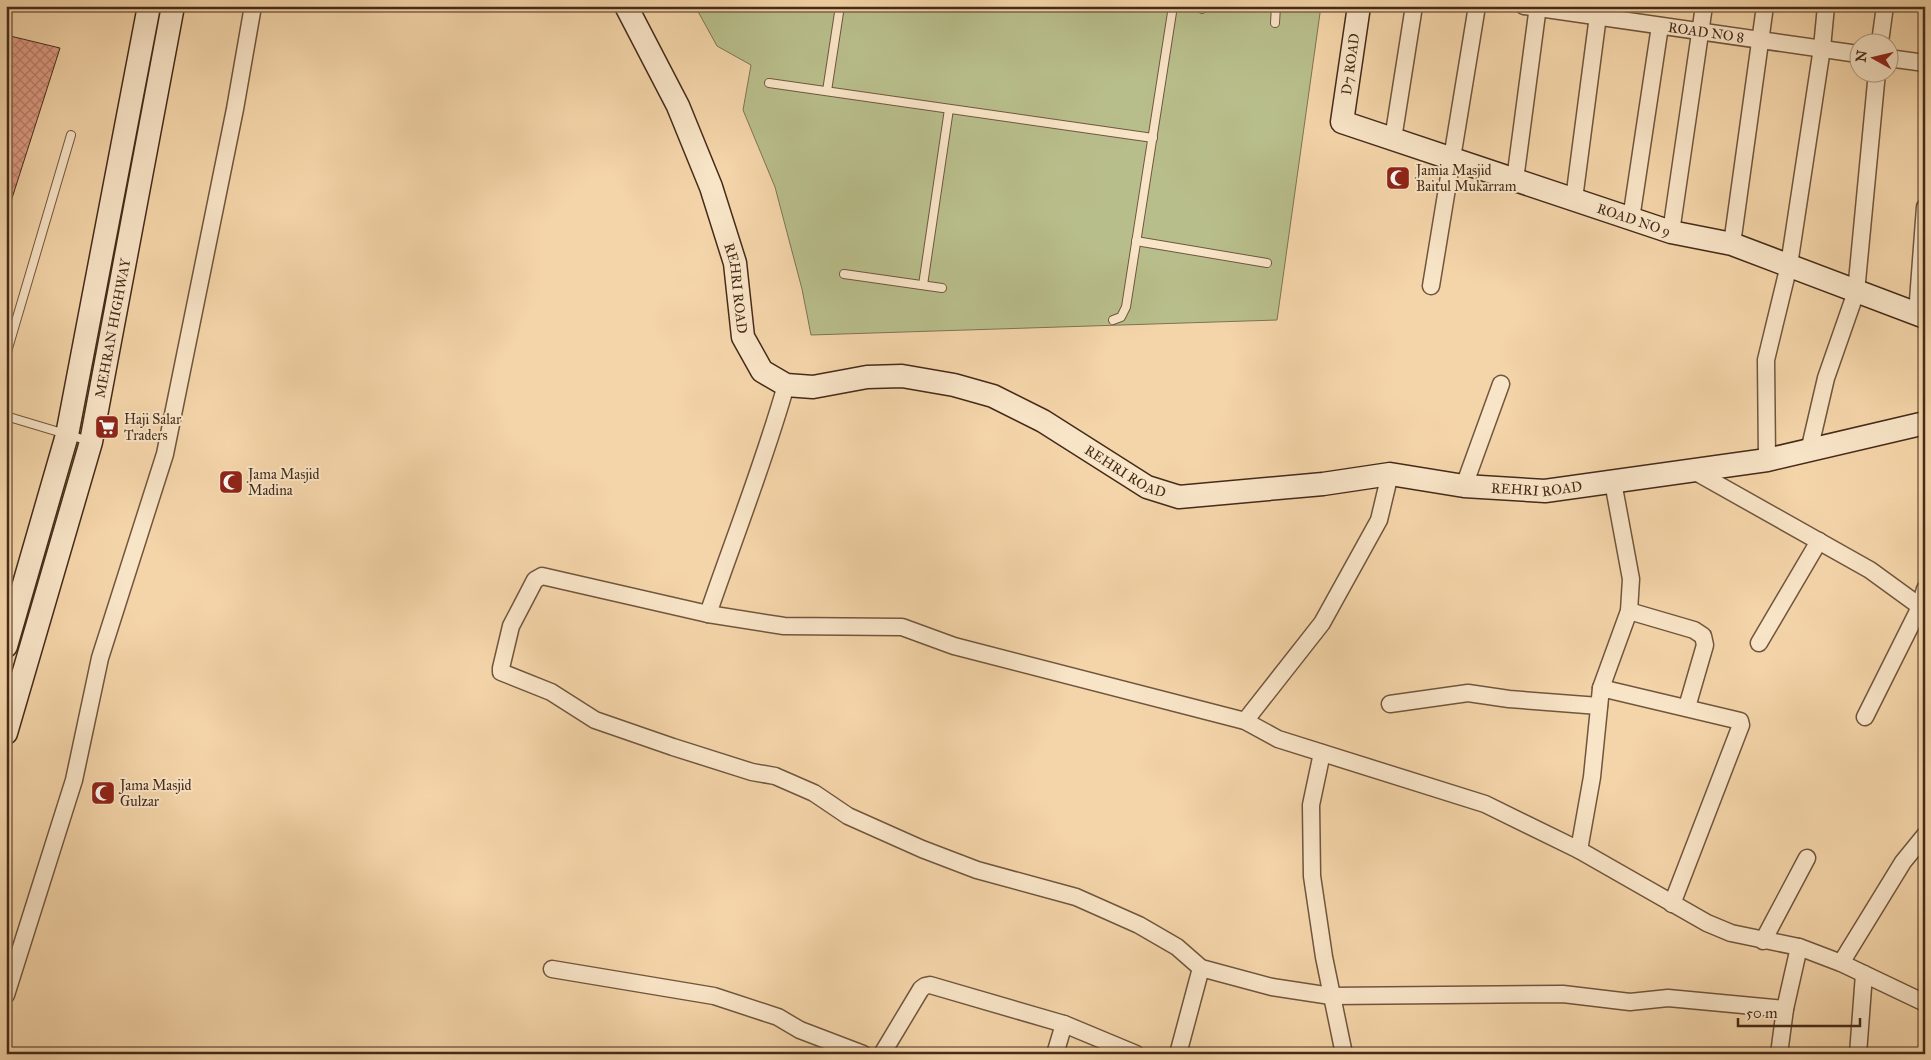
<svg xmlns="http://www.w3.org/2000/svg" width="1931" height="1060" font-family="'IM FELL Great Primer',serif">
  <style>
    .grass { fill: #b8be8b; stroke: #7e7452 }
    .building { fill: url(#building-cross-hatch); stroke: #452b19 }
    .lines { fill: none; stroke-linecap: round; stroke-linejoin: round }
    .lane-casing { stroke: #71563d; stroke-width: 10 }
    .street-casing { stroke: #71563d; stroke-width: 19 }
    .secondary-casing { stroke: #452b19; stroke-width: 25 }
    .lane { stroke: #f8e4c7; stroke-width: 8 }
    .street { stroke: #f8e4c7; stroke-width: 16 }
    .secondary { stroke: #f8e4c7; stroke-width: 22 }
    .labels { text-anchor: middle; stroke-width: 4; stroke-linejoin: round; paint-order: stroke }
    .street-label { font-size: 14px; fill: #452b19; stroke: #f8e4c7 }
    .poi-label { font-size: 14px; fill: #452b19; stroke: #f8e4c7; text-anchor: start }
  </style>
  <defs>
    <pattern id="building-cross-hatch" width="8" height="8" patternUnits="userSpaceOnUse" patternTransform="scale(1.25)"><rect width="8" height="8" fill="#df9c85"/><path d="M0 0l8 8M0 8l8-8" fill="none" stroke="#b77f6c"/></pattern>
  </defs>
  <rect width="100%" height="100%" fill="#f4d5a9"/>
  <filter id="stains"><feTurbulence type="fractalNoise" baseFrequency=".004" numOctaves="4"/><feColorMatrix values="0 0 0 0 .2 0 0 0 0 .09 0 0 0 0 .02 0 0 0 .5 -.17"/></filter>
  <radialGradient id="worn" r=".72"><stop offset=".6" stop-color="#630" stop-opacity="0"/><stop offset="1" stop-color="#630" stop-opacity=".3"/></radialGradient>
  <!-- grass -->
  <polygon class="grass" points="695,6 1321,6 1277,320 811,335 802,289 775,187 743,110 751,65 717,46"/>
  <!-- building -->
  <polygon class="building" points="6,35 60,48 6,217"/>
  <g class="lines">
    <defs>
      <g id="lane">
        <polyline points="1202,9 1202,6"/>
        <polyline points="1275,23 1276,6"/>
        <polyline points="769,83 1153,138"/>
        <polyline points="827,91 840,6"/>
        <polyline points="1136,241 1267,263"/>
        <polyline points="844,274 942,288"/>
        <polyline points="923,285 949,109"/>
        <polyline points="1113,320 1121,317 1126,307 1173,6"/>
        <polyline points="6,355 71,135"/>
        <polyline points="6,414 9,417 89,441"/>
      </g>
      <g id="street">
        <path id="s1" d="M1524,6L1858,54"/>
        <polyline points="1880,42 1885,6"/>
        <polyline points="1888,58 1925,63"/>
        <polyline points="1393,139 1414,6"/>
        <polyline points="1515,180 1538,6"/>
        <polyline points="1574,199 1599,8"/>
        <polyline points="1631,219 1660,26"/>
        <polyline points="1671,232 1704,6"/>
        <polyline points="1732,244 1765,6"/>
        <polyline points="1431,286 1477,6"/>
        <polyline points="1917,314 1925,207"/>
        <polyline points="1809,451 1826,378 1856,292 1877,72"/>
        <polyline points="1767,460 1766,360 1789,265 1822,48 1826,6"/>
        <polyline points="1694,471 1870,570 1925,610"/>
        <polyline points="1464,486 1501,384"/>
        <polyline points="1629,611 1694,630 1703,636 1705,645 1687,707"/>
        <path d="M708,614C734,538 764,463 786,385"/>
        <polyline points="1759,643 1819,541"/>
        <polyline points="1601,688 1736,720 1740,721 1741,725 1672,904"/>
        <polyline points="1390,704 1468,693 1509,699 1599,706"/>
        <polyline points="1865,717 1920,607 1925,589"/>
        <polyline points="1245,721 1322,623 1379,520 1390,474"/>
        <polyline points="1322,753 1311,805 1312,876 1324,957 1344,1054"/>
        <polyline points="1579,850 1592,777 1601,688 1629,611 1631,579 1613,482"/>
        <polyline points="1763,941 1807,858"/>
        <polyline points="1841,963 1903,862 1925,835"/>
        <polyline points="552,969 714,996 778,1017 800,1030 863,1054"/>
        <polyline points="6,995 74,780 100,658 165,454 235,109 253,6"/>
        <polyline points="1785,1009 1668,998 1630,1002 1563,994 1331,996 1272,987 1201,968 1177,947 1139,925 1076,897 977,870 922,849 848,816 814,793 775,776 752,772 673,747 595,720 551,692 501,672 501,668 511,626 535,580 542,576 708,614 784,626 902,627 954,646 1245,721 1278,739 1485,804 1579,850 1707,923 1731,933 1799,947 1841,963 1925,1003"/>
        <polyline points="882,1054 921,989 925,986 930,985 1064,1024 1136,1054"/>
        <polyline points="1055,1054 1064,1024"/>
        <polyline points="1178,1054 1201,968"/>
        <polyline points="1779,1054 1785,1009 1799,947"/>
        <polyline points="1858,1054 1864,974"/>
      </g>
      <g id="secondary">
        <path id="s2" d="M626,6L678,106L711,187L735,263L743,337L762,371L786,385L813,387L867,377L902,376L954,385L993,396L1043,421L1147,487L1179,497L1323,484L1390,474L1464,486L1545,491L1767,460L1925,423"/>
        <path id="s3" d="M1359,6L1342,122L1671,232L1732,244L1925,317"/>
        <polyline points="6,646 67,435 149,6"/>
        <path id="s4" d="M6,733L91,442L173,6"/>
      </g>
    </defs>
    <!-- lane casing -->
    <use href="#lane" class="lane-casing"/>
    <!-- street casing -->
    <use href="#street" class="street-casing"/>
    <!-- secondary casing -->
    <use href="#secondary" class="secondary-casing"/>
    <!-- lane -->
    <use href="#lane" class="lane"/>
    <!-- street -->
    <use href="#street" class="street"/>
    <!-- secondary -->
    <use href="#secondary" class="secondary"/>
  </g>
  <!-- icons -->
  <defs>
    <symbol id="mosque-square" viewBox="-11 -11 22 22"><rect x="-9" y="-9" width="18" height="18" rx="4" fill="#8f2418" stroke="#f8e4c7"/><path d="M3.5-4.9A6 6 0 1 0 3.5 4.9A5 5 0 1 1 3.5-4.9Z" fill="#fff"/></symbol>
    <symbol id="supermarket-square" viewBox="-11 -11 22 22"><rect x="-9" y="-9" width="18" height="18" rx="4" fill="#8f2418" stroke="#f8e4c7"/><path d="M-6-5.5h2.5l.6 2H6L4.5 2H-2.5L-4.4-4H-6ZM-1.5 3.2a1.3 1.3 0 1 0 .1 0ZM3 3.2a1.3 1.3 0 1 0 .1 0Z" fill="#fff"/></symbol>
  </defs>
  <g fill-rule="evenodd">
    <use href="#mosque-square" x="1384" y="164" width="28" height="28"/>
    <use href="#supermarket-square" x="93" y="413" width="28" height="28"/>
    <use href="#mosque-square" x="217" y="468" width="28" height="28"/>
    <use href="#mosque-square" x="89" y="779" width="28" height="28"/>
  </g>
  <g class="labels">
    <!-- street labels -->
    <g class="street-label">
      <text dy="5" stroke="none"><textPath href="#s1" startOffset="184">ROAD NO 8</textPath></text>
      <text transform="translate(1350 64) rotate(-82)" y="5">D7 ROAD</text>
      <text dy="5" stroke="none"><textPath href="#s3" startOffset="425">ROAD NO 9</textPath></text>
      <text dy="5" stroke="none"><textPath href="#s2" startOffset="305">REHRI ROAD</textPath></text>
      <text dy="5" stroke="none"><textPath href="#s4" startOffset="419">MEHRAN HIGHWAY</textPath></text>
      <text dy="5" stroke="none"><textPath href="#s2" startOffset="784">REHRI ROAD</textPath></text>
      <text dy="5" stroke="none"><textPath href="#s2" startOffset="1204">REHRI ROAD</textPath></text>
    </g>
    <!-- poi labels -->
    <g class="poi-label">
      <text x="1416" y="175">Jamia Masjid<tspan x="1416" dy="16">Baitul Mukarram</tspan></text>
      <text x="124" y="424">Haji Salar<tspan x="124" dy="16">Traders</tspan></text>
      <text x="248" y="479">Jama Masjid<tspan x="248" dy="16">Madina</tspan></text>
      <text x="120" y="790">Jama Masjid<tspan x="120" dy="16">Gulzar</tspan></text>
    </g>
  </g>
  <!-- margin -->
  <rect width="1931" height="1060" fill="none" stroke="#f4d5a9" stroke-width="25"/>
  <rect x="8" y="8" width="1916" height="1045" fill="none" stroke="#452b19" stroke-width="2.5"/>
  <rect x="12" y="12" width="1906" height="1035" fill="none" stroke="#452b19"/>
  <!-- north arrow -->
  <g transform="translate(1874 58) rotate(278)"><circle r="24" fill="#f8e4c7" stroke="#b09a81"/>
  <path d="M0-4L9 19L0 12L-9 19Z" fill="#8f2418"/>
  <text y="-8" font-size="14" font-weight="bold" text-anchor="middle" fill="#452b19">N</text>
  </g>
  <!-- scale -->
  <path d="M1738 1018v8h122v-8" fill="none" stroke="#452b19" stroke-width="2.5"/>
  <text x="1746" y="1018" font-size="15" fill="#452b19" stroke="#f8e4c7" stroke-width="4" paint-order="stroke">50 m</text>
  <rect width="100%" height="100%" filter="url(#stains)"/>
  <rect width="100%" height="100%" fill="url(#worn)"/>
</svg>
